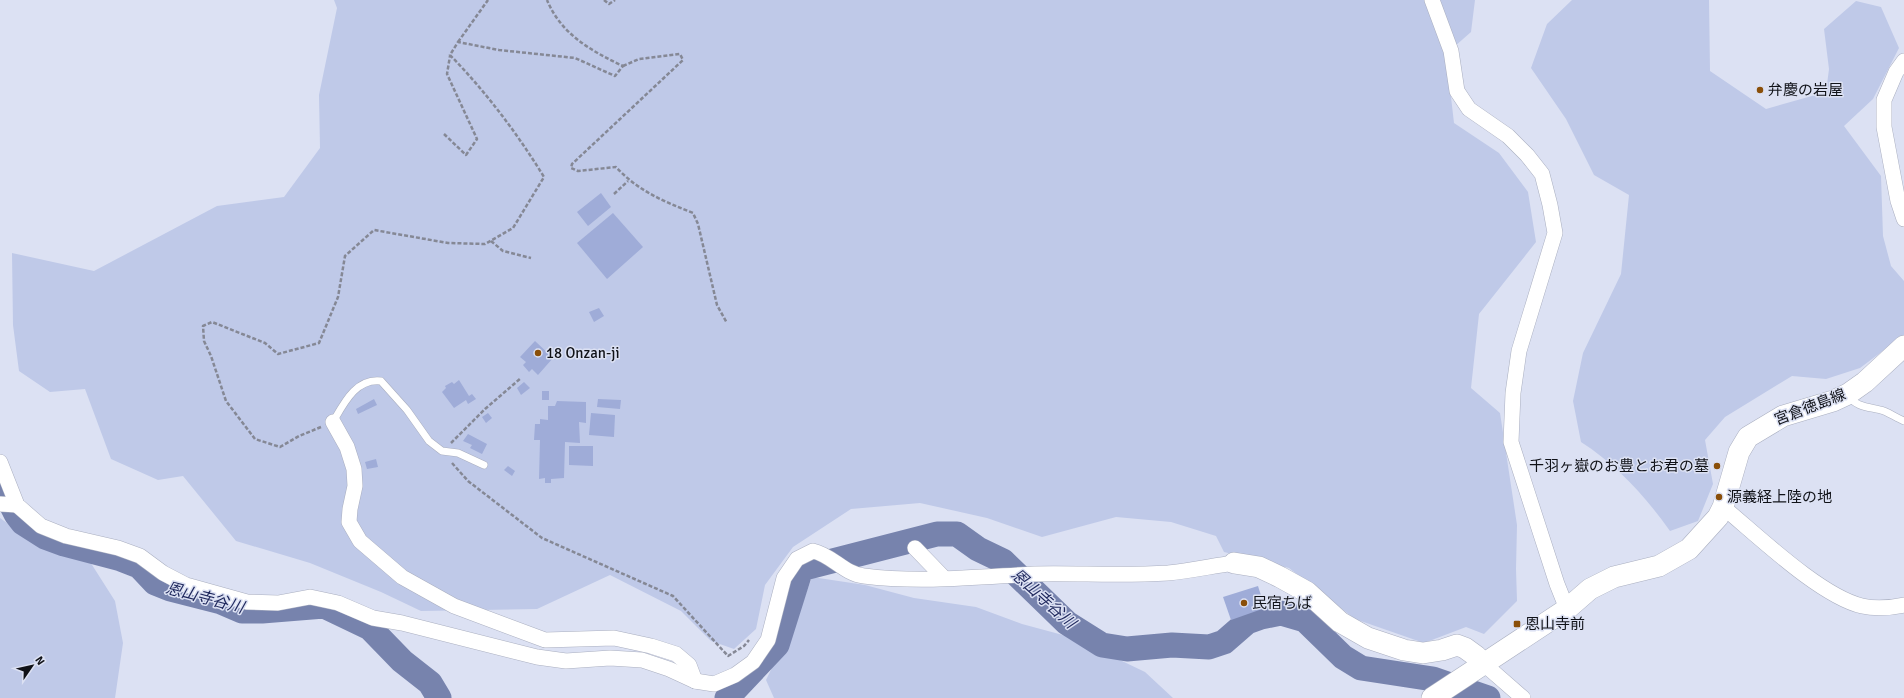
<svg xmlns="http://www.w3.org/2000/svg" width="1904" height="698" font-family="Signika,'Noto Sans JP',sans-serif">
  <style>
    .green { fill: #bfc9e8 }
    .lines { fill: none; stroke-linecap: round; stroke-linejoin: round }
    .river { stroke: #7783ad; stroke-width: 25 }
    .building { fill: #9facd8 }
    .lane-casing { stroke: #aaafc0; stroke-width: 8 }
    .street-casing { stroke: #aaafc0; stroke-width: 16 }
    .secondary-casing { stroke: #aaafc0; stroke-width: 22 }
    .path { stroke: #858895; stroke-width: 2.5; stroke-dasharray: 4 2; stroke-linecap: butt }
    .lane { stroke: #fff; stroke-width: 7 }
    .street { stroke: #fff; stroke-width: 15 }
    .secondary { stroke: #fff; stroke-width: 21 }
    .poi-dot { fill: #8a4f09; stroke: #dce1f3; stroke-width: 1.5 }
    .labels { text-anchor: middle; stroke-width: 3; stroke-linejoin: round; paint-order: stroke }
    .poi-label { font-size: 15px; fill: #101218; stroke: #dce1f3; text-anchor: start }
    .street-label { font-size: 15px; fill: #101218; stroke: #dce1f3 }
    .water-label { font-size: 16px; font-style: italic; fill: #1e275c; stroke: #dce1f3 }
  </style>
  <rect width="100%" height="100%" fill="#dce1f3"/>
  <!-- green -->
  <g class="green">
    <polygon points="334,0 1475,0 1471,32 1446,54 1454,123 1499,153 1528,192 1536,242 1479,314 1471,388 1500,413 1517,525 1516,569 1517,601 1484,634 1466,627 1424,643 1355,619 1289,568 1224,552 1216,536 1171,522 1116,517 1042,537 987,518 920,503 851,509 793,547 765,585 756,629 734,649 711,641 681,611 610,575 537,609 421,611 381,592 310,563 236,541 183,476 158,480 111,459 85,389 50,392 19,371 13,325 12,253 94,271 217,206 284,197 320,148 319,95 337,8"/>
    <path d="M1572,0H1709L1710,71L1766,109L1826,92L1829,69L1824,29L1856,1L1881,7L1899,48L1873,99L1844,126L1881,176L1883,236L1891,266L1904,281V335L1860,368L1826,379L1792,376L1725,417L1705,440L1713,484L1698,521L1670,531C1645,496 1617,465 1581,442L1573,401L1583,353L1621,274L1629,195L1594,175L1566,119L1531,68L1547,24Z"/>
    <polygon points="0,518 40,547 87,557 115,601 123,643 115,698 0,698"/>
    <polygon points="812,577 865,585 914,598 976,607 1022,624 1074,638 1145,672 1173,698 774,698 766,680 799,613"/>
  </g>
  <g class="lines">
    <!-- river -->
    <g class="river">
      <polyline points="0,482 16,514 23,523 45,537 64,544 121,559 139,566 155,583 170,589 221,602 242,611 262,611 324,606 370,628 402,661 430,683 439,698"/>
      <polyline points="727,698 777,645 801,569 937,534 957,534 978,549 1003,561 1067,623 1102,645 1127,649 1172,645 1209,647 1224,642 1247,622 1261,617 1281,613 1305,620 1343,657 1361,668 1433,679 1488,698"/>
    </g>
  </g>
  <!-- building -->
  <g class="building">
    <polygon points="601,193 611,207 588,226 577,212"/>
    <polygon points="613,213 643,247 607,279 577,243"/>
    <polygon points="599,308 604,316 594,322 589,312"/>
    <polygon points="535,341 553,358 538,375 532,369 529,372 523,365 526,362 520,357"/>
    <polygon points="459,380 469,396 472,394 476,399 468,404 466,400 454,408 442,392 446,388 445,386 452,382 454,384"/>
    <polygon points="524,382 530,388 521,395 517,388"/>
    <rect x="542" y="391" width="7" height="9"/>
    <polygon points="374,399 377,405 358,414 356,409"/>
    <polygon points="598,399 621,400 620,409 597,407"/>
    <polygon points="557,401 586,402 586,423 579,422 580,443 565,442 564,478 551,479 551,483 545,483 545,478 539,479 540,440 534,440 535,424 540,424 540,419 548,420 548,406 555,406"/>
    <polygon points="488,413 492,418 486,423 482,417"/>
    <polygon points="591,413 615,415 614,437 589,435"/>
    <polygon points="468,434 487,444 482,454 470,448 472,445 463,441"/>
    <polygon points="569,446 593,446 593,466 569,465"/>
    <polygon points="376,459 378,467 367,469 365,462"/>
    <polygon points="508,466 515,471 512,476 504,470"/>
    <polygon points="1258,586 1265,608 1231,620 1223,597"/>
  </g>
  <g class="lines">
    <defs>
      <g id="lane">
        <path d="M1849,396C1856,408 1872,407 1884,411C1891,414 1897,418 1904,421"/>
        <path d="M333,422C344,403 356,378 381,381L407,410L429,441L442,451L458,453L484,465"/>
      </g>
      <g id="street">
        <polyline points="1432,0 1451,51 1457,91 1469,109 1508,136 1527,155 1542,174 1550,205 1555,233 1519,351 1513,393 1511,442 1557,584 1567,609"/>
        <polyline points="1904,61 1896,72 1884,100 1884,127 1898,201 1904,219"/>
        <polyline points="333,422 347,447 354,469 355,486 350,509 349,522 360,541 402,577 454,606 545,640 614,638 651,646 676,654 689,665 695,681"/>
        <path d="M0,462L17,505L41,526L66,536L118,548L140,556L163,573L186,585L247,602L278,603L310,597L338,603L373,618L402,623L537,657L566,661L610,658L642,660L669,669L695,681L714,684L735,675L753,662L768,640L784,578L797,559L813,551C832,555 844,574 864,576C919,583 978,577 1034,574C1078,573 1123,576 1168,573C1190,571 1212,566 1234,563"/>
        <polyline points="0,504 17,505"/>
        <path d="M1723,507C1757,535 1820,596 1862,606C1875,609 1890,608 1904,605"/>
        <polyline points="915,548 944,578"/>
        <polyline points="1484,664 1523,698"/>
      </g>
      <g id="secondary">
        <polyline points="1234,563 1259,567 1280,577 1307,592 1340,622 1368,638 1404,650 1423,653 1442,650 1457,645 1465,648 1476,656 1484,664"/>
        <polyline points="1432,698 1567,609 1590,589 1614,577 1659,566 1689,549 1718,517 1723,507 1739,452 1748,437 1783,416 1833,401 1848,394 1865,382 1904,346"/>
      </g>
    </defs>
    <!-- lane casing -->
    <use href="#lane" class="lane-casing"/>
    <!-- street casing -->
    <use href="#street" class="street-casing"/>
    <!-- secondary casing -->
    <use href="#secondary" class="secondary-casing"/>
    <!-- path -->
    <g class="path">
      <polyline points="604,0 609,4 615,0"/>
      <polyline points="458,42 488,0"/>
      <path d="M623,66L639,59L680,54L683,60L572,164L571,168L578,171L616,167C638,191 663,201 693,213L698,224L717,305L727,323"/>
      <polyline points="444,134 466,155 477,139 447,74 450,56"/>
      <polyline points="614,194 628,181"/>
      <polyline points="491,241 503,251 531,258"/>
      <path d="M321,427L299,436L280,447L255,439L226,401L211,356L204,341L203,326L212,322L265,343L278,354L319,343L338,297L345,256L374,230L448,243L485,244L513,228L544,177C517,133 486,92 450,55L458,42L499,50L575,58L615,76L623,66C591,51 561,34 547,0"/>
      <polyline points="451,443 485,409 521,378"/>
      <polyline points="452,463 468,481 542,538 673,596 728,656 744,646 749,640"/>
    </g>
    <!-- lane -->
    <use href="#lane" class="lane"/>
    <!-- street -->
    <use href="#street" class="street"/>
    <!-- secondary -->
    <use href="#secondary" class="secondary"/>
  </g>
  <!-- markers -->
  <g class="poi-dot">
    <circle cx="1760" cy="90" r="4"/>
    <circle cx="538" cy="353" r="4"/>
    <circle cx="1717" cy="466" r="4"/>
    <circle cx="1719" cy="497" r="4"/>
    <circle cx="1244" cy="603" r="4"/>
    <rect x="1513" y="620" width="8" height="8" rx="2"/>
  </g>
  <g class="labels">
    <!-- poi labels -->
    <g class="poi-label">
      <text x="1768" y="95">弁慶の岩屋</text>
      <text x="546" y="358">18 Onzan-ji</text>
      <text x="1709" y="471" text-anchor="end">千羽ヶ嶽のお豊とお君の墓</text>
      <text x="1727" y="502">源義経上陸の地</text>
      <text x="1252" y="608">民宿ちば</text>
      <text x="1525" y="629">恩山寺前</text>
    </g>
    <!-- street labels -->
    <g class="street-label">
      <text transform="translate(1810 407) rotate(-21)" y="5">宮倉徳島線</text>
    </g>
    <!-- water labels -->
    <g class="water-label">
      <text transform="translate(205 597) rotate(15)" y="6">恩山寺谷川</text>
      <text transform="translate(1044 598) rotate(42)" y="6">恩山寺谷川</text>
    </g>
  </g>
  <!-- north arrow -->
  <g transform="translate(32 666) rotate(56)" stroke="#dce1f3" stroke-width="3" paint-order="stroke">
  <path d="M0-3L7 15L0 10L-7 15Z" fill="#101218"/>
  <text y="-6" font-size="11" font-weight="bold" text-anchor="middle" fill="#101218">N</text>
  </g>
</svg>
